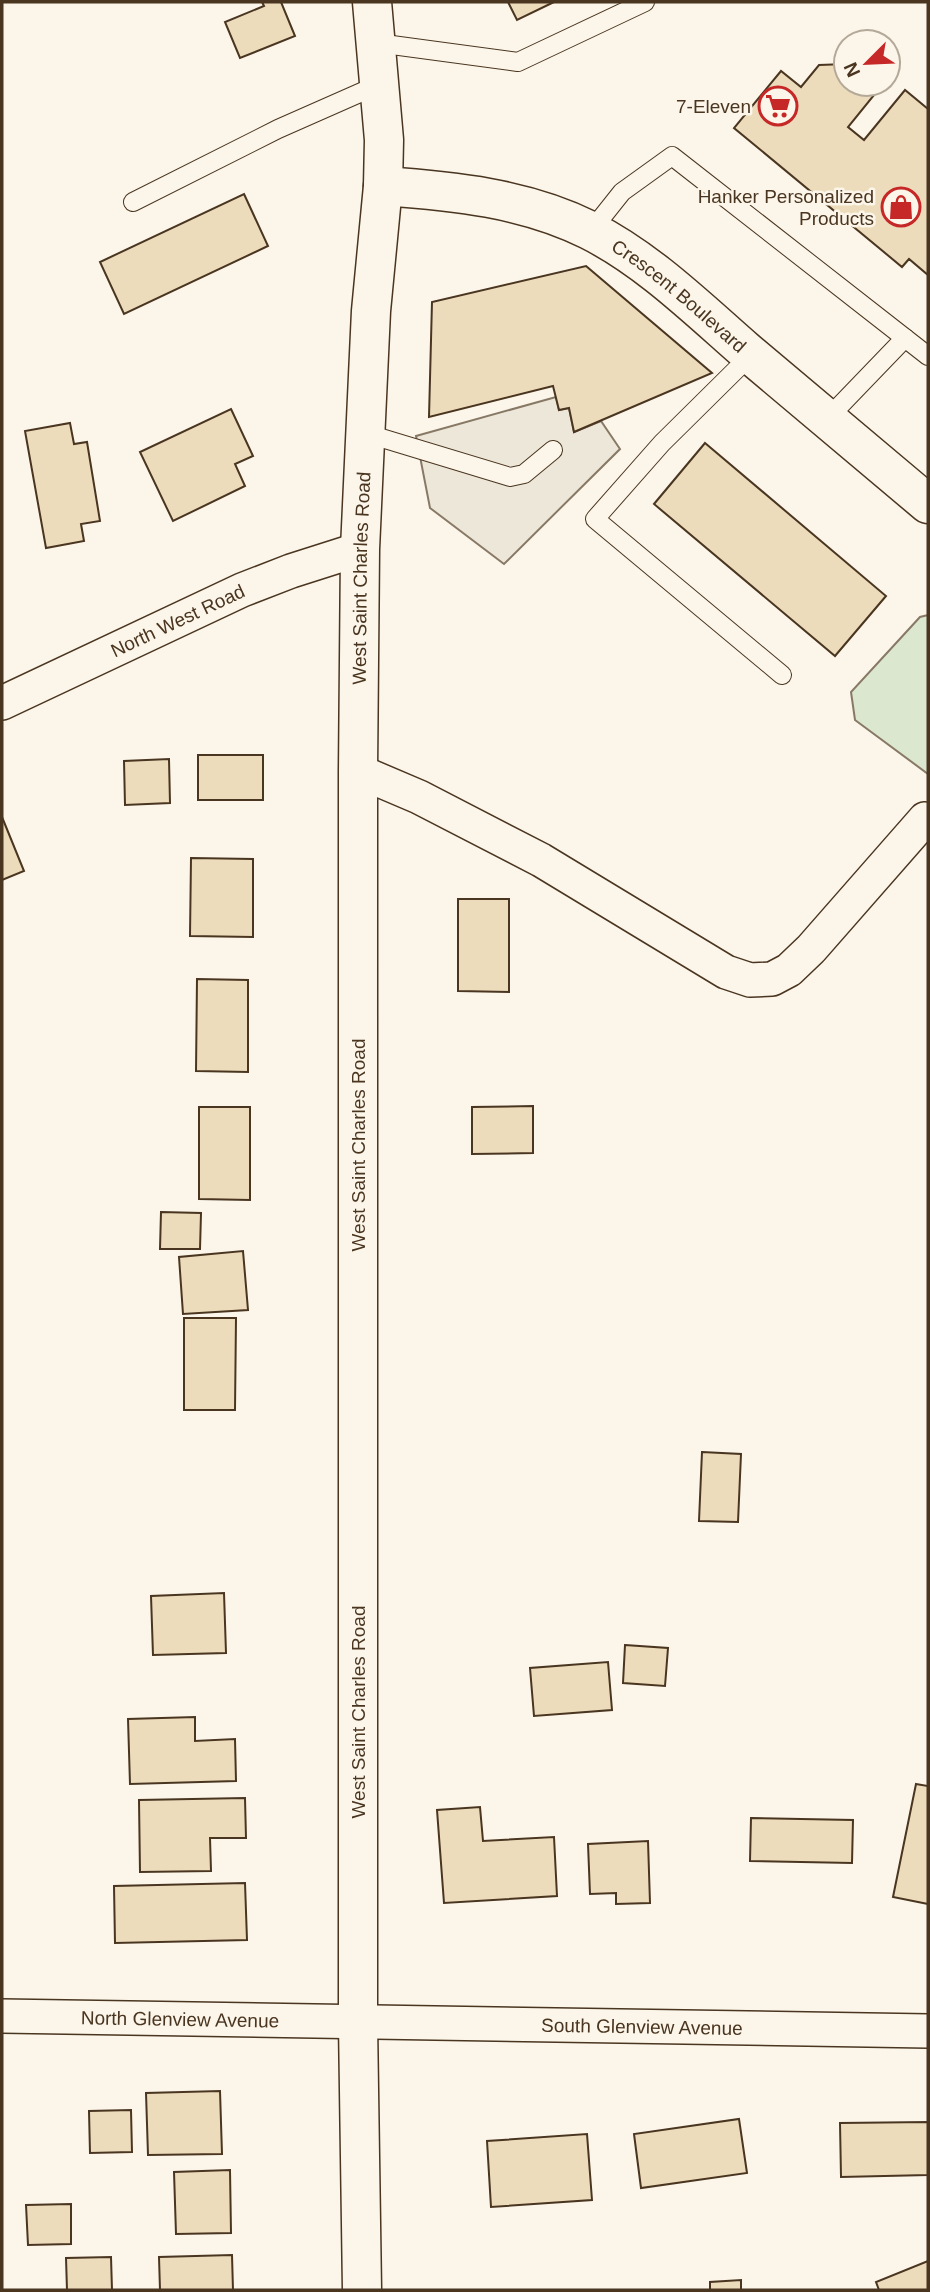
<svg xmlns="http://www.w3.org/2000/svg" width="930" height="2292" font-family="Arial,sans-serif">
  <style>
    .green { fill: #dce7d0; stroke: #887966; stroke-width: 2 }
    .parking { fill: #ede7d9; stroke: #887966; stroke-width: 2 }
    .building { fill: #ecdcbc; stroke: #4a3520; stroke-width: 2 }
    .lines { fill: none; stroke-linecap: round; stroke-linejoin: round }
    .service-casing { stroke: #4a3520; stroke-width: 20 }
    .minor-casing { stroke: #4a3520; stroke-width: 36 }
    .secondary-casing { stroke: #4a3520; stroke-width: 41 }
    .service { stroke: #fbf6e9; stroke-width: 18 }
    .minor { stroke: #fbf6e9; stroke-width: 33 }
    .secondary { stroke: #fbf6e9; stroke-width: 38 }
    .labels { text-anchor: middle; stroke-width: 5; stroke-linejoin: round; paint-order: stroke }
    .poi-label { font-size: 19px; fill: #4a3520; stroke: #fbf6e9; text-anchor: end }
    .street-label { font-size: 19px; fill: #4a3520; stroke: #fbf6e9 }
  </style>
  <rect width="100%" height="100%" fill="#fbf6e9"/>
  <!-- green -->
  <polygon class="green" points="928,615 928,774 855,720 851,692 920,617"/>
  <!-- parking -->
  <polygon class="parking" points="556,397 559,410 569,408 574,432 601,421 620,449 504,564 430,508 416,436"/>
  <!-- building -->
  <g class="building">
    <polygon points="262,2 281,2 295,36 240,58 225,22 264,6"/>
    <polygon points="508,2 554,2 517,20"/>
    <polygon points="846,64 846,84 883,84 848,127 864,140 905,90 928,109 928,275 909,259 902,267 734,128 781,71 801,87 819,65"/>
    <polygon points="244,194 268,246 124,314 100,262"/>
    <polygon points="586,266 712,373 574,432 569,408 559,410 553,386 429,417 432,302"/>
    <polygon points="231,409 253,456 235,464 245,486 173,521 140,452"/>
    <polygon points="70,423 74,444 87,442 100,521 81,524 84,541 46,548 25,431"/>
    <polygon points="705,443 886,596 835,656 654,504"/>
    <rect x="198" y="755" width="65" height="45"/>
    <polygon points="169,759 170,803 125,805 124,761"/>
    <polygon points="2,817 24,871 2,880"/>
    <polygon points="191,858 253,859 253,937 190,936"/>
    <polygon points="458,899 509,899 509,992 458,991"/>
    <polygon points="197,979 248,980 248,1072 196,1071"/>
    <polygon points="533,1106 533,1153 472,1154 472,1107"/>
    <polygon points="199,1107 250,1107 250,1200 199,1199"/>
    <polygon points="161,1212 201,1213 200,1249 160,1249"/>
    <polygon points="243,1251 248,1310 183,1314 179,1257"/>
    <polygon points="184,1318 236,1318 235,1410 184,1410"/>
    <polygon points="702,1452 741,1454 738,1522 699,1521"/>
    <polygon points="224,1593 226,1653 153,1655 151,1596"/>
    <polygon points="625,1645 668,1648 665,1686 623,1683"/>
    <polygon points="608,1662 612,1710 534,1716 530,1668"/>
    <polygon points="195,1717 195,1741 235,1739 236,1781 130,1784 128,1719"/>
    <polygon points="916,1784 928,1786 928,1904 893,1897"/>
    <polygon points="245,1798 246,1838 210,1838 211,1871 140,1872 139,1800"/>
    <polygon points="480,1807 483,1841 554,1837 557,1896 444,1903 437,1810"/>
    <polygon points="751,1818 853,1820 852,1863 750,1861"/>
    <polygon points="648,1841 650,1903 616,1904 616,1893 590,1894 588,1844"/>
    <polygon points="245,1883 247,1940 115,1943 114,1886"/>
    <polygon points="220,2091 222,2154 148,2155 146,2093"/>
    <polygon points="131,2110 132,2152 90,2153 89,2111"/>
    <polygon points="739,2119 747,2173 641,2188 634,2134"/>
    <polygon points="928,2122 928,2175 841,2177 840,2123"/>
    <polygon points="587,2134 592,2200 491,2207 487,2141"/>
    <polygon points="230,2170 231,2233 176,2234 174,2172"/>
    <polygon points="71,2204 71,2244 28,2245 26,2205"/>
    <polygon points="232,2255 233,2290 160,2290 159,2257"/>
    <polygon points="111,2257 112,2290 67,2290 66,2258"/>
    <polygon points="928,2261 928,2290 879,2290 876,2282"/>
    <polygon points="741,2280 741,2290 710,2290 710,2282"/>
  </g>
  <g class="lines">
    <defs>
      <g id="service">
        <polyline points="377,43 518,62 645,2"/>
        <polyline points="133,202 278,129 380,84"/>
        <polyline points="591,231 622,192 672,156 928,356"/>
        <polyline points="751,355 662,443 595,519 782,675"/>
        <polyline points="827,419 905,338"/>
        <polyline points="365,433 510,477 524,474 553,450"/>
      </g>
      <g id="minor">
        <path id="s1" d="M2,703L242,590L291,571L360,549"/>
        <polyline points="358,771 419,797 541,860 726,972 750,980 772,979 789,970 811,949 925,819"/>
        <path id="s2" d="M2,2016L928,2031"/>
      </g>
      <g id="secondary">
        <path id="s3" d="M383,186C453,191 525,198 589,230C647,259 697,308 745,350C806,402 867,453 928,504"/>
        <path id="s4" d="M362,2290L358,2023V771L360,549L371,311L383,186L384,140L372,2"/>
      </g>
    </defs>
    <!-- service casing -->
    <use href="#service" class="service-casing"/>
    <!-- minor casing -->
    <use href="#minor" class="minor-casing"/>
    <!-- secondary casing -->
    <use href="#secondary" class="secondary-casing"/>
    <!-- service -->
    <use href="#service" class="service"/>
    <!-- minor -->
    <use href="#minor" class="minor"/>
    <!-- secondary -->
    <use href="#secondary" class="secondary"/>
  </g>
  <!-- icons -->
  <defs>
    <symbol id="supermarket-ring" viewBox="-11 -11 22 22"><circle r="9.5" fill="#fbf6e9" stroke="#c62828" stroke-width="1.5"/><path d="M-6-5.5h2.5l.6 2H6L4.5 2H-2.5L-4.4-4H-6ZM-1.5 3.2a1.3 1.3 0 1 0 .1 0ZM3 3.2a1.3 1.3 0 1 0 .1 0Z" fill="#c62828"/></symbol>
    <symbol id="shop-ring" viewBox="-11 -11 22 22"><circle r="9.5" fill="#fbf6e9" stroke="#c62828" stroke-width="1.5"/><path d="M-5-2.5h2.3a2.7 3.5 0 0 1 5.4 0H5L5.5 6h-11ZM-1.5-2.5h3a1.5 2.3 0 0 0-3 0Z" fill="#c62828"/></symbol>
  </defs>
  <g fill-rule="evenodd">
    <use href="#supermarket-ring" x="756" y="84" width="44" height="44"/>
    <use href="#shop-ring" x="879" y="185" width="44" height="44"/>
  </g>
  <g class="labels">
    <!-- poi labels -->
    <g class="poi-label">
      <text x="751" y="113">7-Eleven</text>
      <text x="874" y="203">Hanker Personalized<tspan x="874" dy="22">Products</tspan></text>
    </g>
    <!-- street labels -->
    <g class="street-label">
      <text dy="7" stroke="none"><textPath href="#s3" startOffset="324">Crescent Boulevard</textPath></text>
      <text dy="7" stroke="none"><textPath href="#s4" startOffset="1712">West Saint Charles Road</textPath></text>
      <text dy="7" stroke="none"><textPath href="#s1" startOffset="194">North West Road</textPath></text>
      <text transform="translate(358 1145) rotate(-90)" y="7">West Saint Charles Road</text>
      <text transform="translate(358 1712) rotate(-90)" y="7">West Saint Charles Road</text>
      <text dy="7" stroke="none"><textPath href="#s2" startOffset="178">North Glenview Avenue</textPath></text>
      <text dy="7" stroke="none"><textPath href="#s2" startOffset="640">South Glenview Avenue</textPath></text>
    </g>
  </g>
  <!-- border -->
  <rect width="930" height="2292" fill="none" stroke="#4a3520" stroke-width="7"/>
  <!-- north arrow -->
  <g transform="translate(867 63) rotate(246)"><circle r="33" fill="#fbf6e9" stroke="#b4a999" stroke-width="2"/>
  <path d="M0-5L12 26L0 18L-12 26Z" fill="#c62828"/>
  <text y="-10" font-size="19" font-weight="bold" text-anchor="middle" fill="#4a3520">N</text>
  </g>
</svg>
